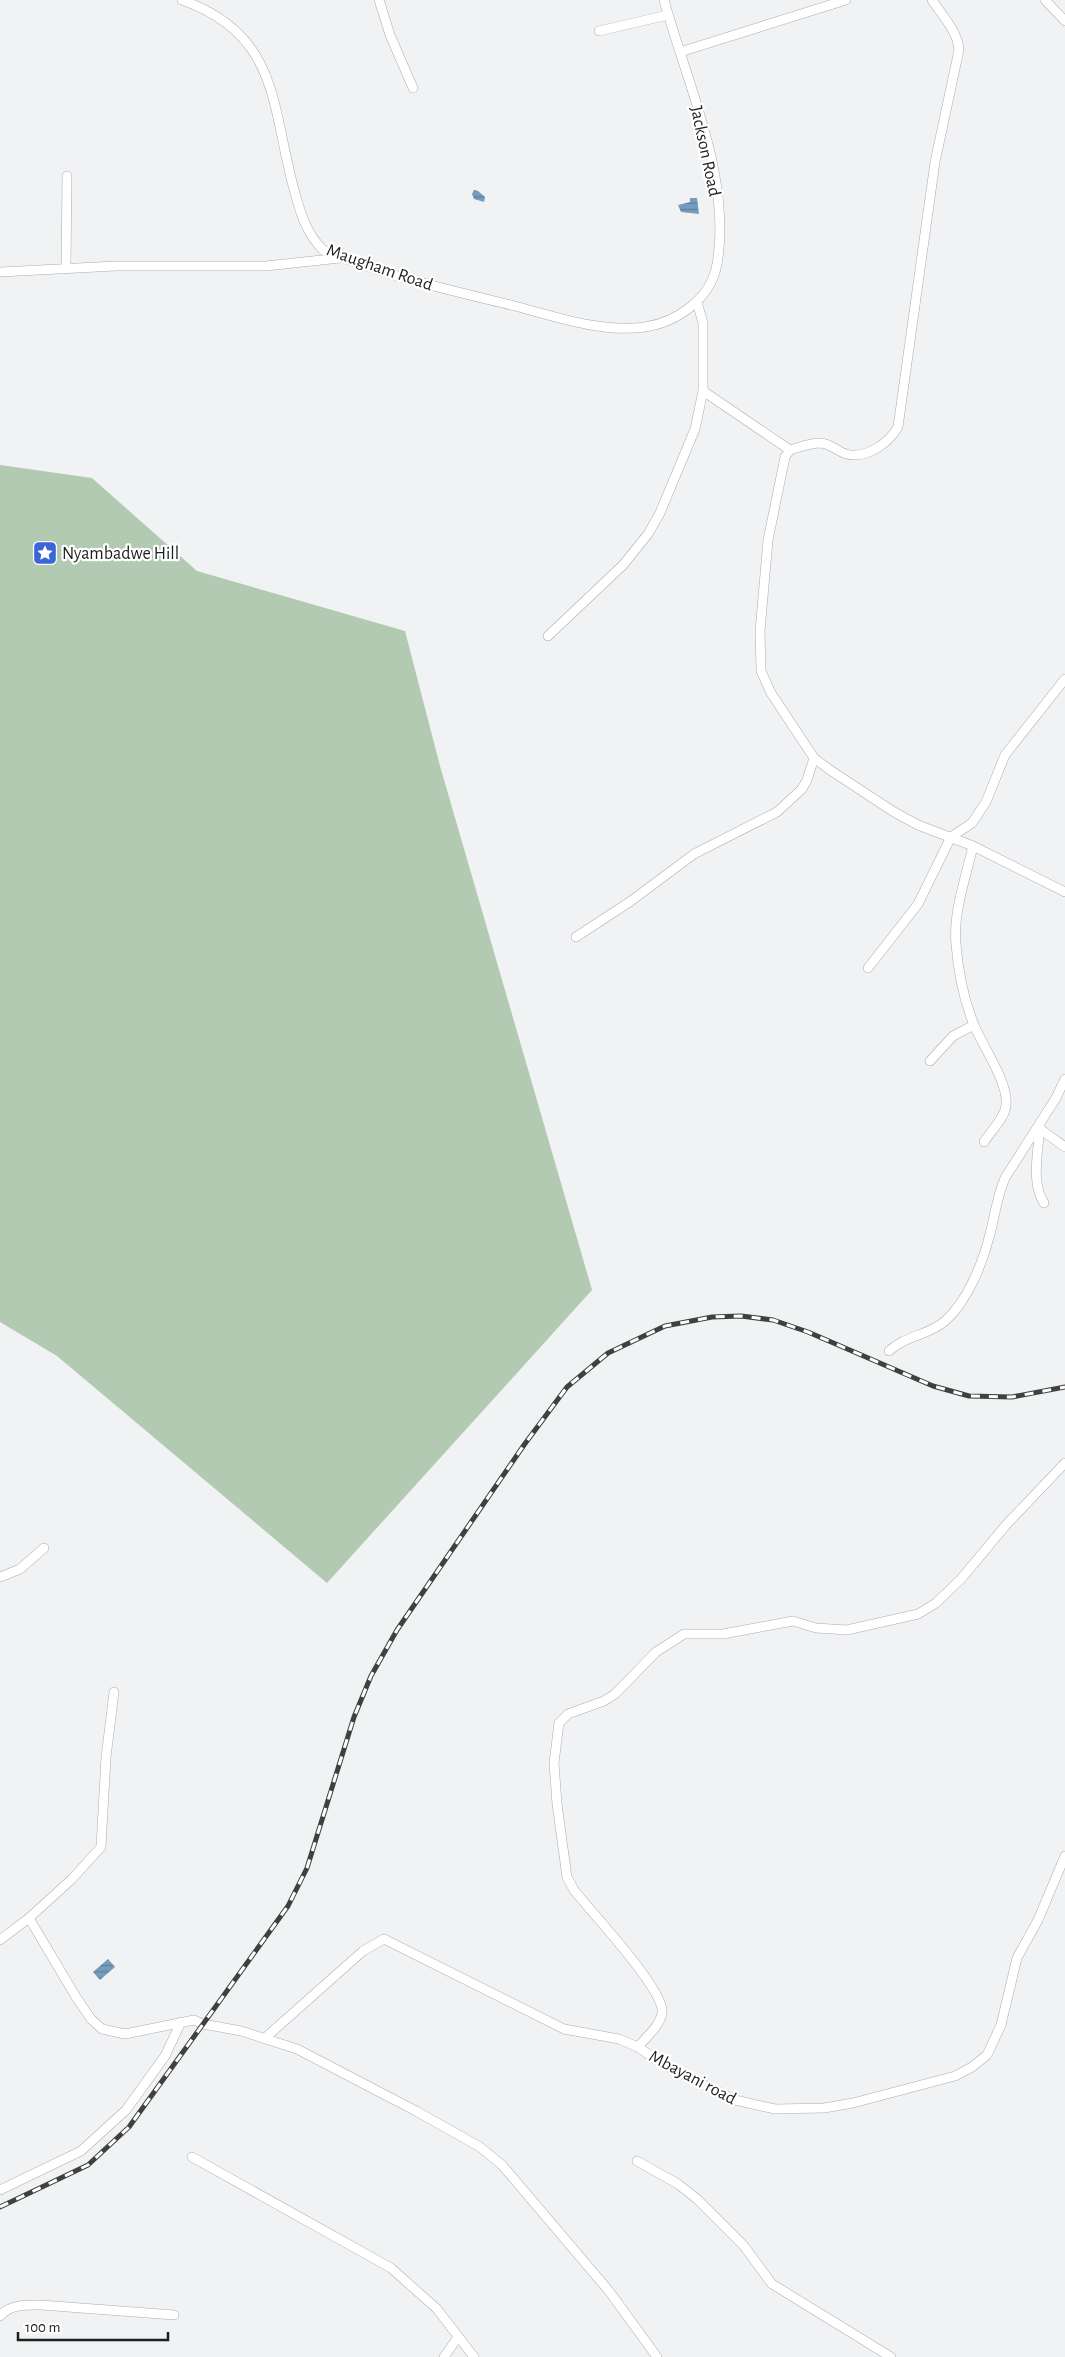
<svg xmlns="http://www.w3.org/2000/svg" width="1065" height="2357" font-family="'Alegreya Sans',sans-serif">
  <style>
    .green { fill: #b1cab1 }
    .water { fill: url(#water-rules) }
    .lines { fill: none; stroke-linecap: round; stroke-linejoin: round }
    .minor-casing { stroke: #acacae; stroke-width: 10 }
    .minor { stroke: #fff; stroke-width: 9 }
    .rail-casing { stroke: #3f4040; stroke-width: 5 }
    .rail { stroke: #fff; stroke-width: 3; stroke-dasharray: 9; stroke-linecap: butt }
    .labels { text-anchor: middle; stroke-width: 4.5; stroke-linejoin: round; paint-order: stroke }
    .street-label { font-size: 18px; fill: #1e1f1f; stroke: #fff }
    .poi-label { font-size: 18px; fill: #1e1f1f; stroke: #fff; text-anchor: start }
  </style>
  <defs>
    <pattern id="water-rules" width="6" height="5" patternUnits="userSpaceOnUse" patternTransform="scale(1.25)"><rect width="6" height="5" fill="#759cbe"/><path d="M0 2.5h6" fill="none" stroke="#5f7f9a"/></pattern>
  </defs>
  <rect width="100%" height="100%" fill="#f1f2f4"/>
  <!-- green -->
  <polygon class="green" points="0,465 92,478 197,571 405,631 440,766 592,1290 327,1583 57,1356 0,1322"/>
  <!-- water -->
  <g class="water">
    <polygon points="474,190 478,191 485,197 484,202 474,199 472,194"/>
    <polygon points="690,198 697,198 699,214 681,212 678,205 690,202"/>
    <polygon points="108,1959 115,1967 100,1980 93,1972"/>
  </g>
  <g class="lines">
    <defs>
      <g id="minor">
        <path d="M182,0C281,35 271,109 295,193C301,215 307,234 323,250C385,276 450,290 515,306C556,317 602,333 645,327C677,322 711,299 717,264C732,178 686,81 664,0"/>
        <polyline points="379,0 390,35 413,88"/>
        <path d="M932,0C942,15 958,32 959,50L935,162L898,427C888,444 866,459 846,454C837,451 831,444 821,443C810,443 800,447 790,450L785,457L768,540L760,631L761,671L771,693L814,758L830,770L894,812L918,825L973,846L1065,892"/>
        <polyline points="1045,0 1065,21"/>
        <polyline points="599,31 668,15"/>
        <polyline points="680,52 846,0"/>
        <polyline points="66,268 67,176"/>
        <polyline points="0,272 116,266 266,266 340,258"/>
        <polyline points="703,391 790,450"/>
        <polyline points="548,636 623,565 648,534 660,513 695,429 703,391 703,323 697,302"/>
        <path d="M973,846C966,877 953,912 956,944C958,970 964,1000 974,1025C983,1047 1009,1083 1006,1106C1004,1119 991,1131 984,1142"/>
        <polyline points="576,937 631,901 694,854 777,812 802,789 807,780 814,758"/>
        <polyline points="868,968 918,904 951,837 972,823 986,802 1005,755 1065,679"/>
        <polyline points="930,1061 953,1036 974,1025"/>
        <path d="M1040,1124C1039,1149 1030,1181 1044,1203"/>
        <polyline points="1040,1129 1065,1147"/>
        <path d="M889,1351C906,1335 928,1336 945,1321C968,1301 983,1262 990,1234C995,1215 997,1196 1005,1178L1056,1098L1065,1079"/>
        <polyline points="0,1577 20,1569 44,1548"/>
        <polyline points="29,1918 76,1997 91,2019 102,2029 125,2034 194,2020 203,2024 241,2031 297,2049 416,2111 480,2147 502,2165 609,2291 657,2357"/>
        <polyline points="0,1940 29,1918 72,1879 101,1847 106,1757 114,1692"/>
        <polyline points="265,2038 363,1951 384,1939 564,2029 619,2039 638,2047 664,2065 735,2100 775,2109 824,2108 853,2103 955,2076 972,2067 987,2055 1001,2025 1017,1958 1038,1920 1065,1856"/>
        <path d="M638,2047C646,2037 660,2026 662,2013C666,1991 590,1911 574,1890L567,1877L557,1804L554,1763L559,1723L568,1714L604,1701L615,1694L656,1652L684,1634H723L793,1621L816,1628L847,1630L918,1614L936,1603L961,1579L1006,1525L1065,1463"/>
        <polyline points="192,2157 391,2268 437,2309 474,2357"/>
        <polyline points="637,2161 678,2184 697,2199 744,2246 772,2284 891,2357"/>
        <polyline points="0,2190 81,2151 126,2110 165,2056 181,2022"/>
        <path d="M0,2316C10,2304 26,2305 41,2305L174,2315"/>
        <polyline points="444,2357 458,2337"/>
      </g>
    </defs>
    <!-- minor casing -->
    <use href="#minor" class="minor-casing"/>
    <!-- minor -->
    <use href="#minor" class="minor"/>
    <defs>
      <polyline id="rail" points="0,2207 88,2165 129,2127 288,1906 307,1868 354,1717 371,1676 397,1630 524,1445 567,1387 608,1353 665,1326 712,1317 741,1316 773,1320 808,1332 933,1386 969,1396 1012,1397 1065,1387"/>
    </defs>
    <!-- rail casing -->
    <use href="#rail" class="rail-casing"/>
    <!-- rail -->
    <use href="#rail" class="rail"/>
  </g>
  <!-- icons -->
  <defs>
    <symbol id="sight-square" viewBox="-11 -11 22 22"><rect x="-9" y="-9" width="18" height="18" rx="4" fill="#3c66d7" stroke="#fff"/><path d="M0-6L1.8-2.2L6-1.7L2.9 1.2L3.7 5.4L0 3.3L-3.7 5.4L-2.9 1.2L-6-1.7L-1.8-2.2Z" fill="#fff"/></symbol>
  </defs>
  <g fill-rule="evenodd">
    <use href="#sight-square" x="31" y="539" width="28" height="28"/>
  </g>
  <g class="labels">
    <!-- street labels -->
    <g class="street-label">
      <text transform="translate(706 151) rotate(78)" y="6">Jackson Road</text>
      <text transform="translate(380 267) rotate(19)" y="6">Maugham Road</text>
      <text transform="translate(693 2077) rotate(28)" y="6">Mbayani road</text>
    </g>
    <!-- poi labels -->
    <g class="poi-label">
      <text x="62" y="559">Nyambadwe Hill</text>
    </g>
  </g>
  <!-- scale -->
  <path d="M18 2332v8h150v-8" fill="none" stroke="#1e1f1f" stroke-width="2.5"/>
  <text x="25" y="2332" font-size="15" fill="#1e1f1f" stroke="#ffffff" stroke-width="4" paint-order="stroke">100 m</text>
</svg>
